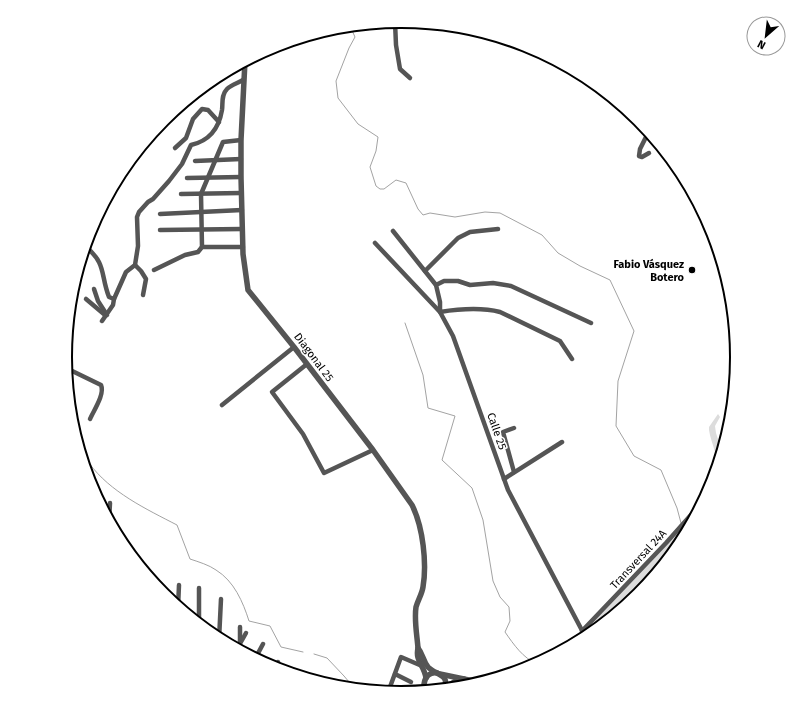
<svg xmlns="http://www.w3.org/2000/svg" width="802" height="715" font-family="'Fira Sans',sans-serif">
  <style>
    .green { fill: #dcdcdc }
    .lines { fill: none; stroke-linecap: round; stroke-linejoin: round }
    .stream { stroke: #a3a3a3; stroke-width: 1 }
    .minor { stroke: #555; stroke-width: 4.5 }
    .tertiary { stroke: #555; stroke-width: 5.5 }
    .poi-dot { fill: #000; stroke: #fff; stroke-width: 1.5 }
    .labels { text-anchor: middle; stroke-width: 3; stroke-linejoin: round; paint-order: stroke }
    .poi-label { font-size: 11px; font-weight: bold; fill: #000; stroke: #fff; text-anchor: end }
    .street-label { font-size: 11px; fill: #000; stroke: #fff }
    .rim { fill: none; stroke: #000; stroke-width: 2 }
  </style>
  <rect width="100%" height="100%" fill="#fff"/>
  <!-- green -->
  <g class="green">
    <path d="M718,414L720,417L715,426L716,433L722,452L716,472C720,458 711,444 709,430V427Z"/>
    <polygon points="706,498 681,545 639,596 588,637 582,631"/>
  </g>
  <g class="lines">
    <!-- stream -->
    <g class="stream">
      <polyline points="350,26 355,37 349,48 336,81 338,98 358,124 378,137 376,151 370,167 376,186 380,189 384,189 396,180 406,183 418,209 423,215 430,213 455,217 485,212 500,213 542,235 558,253 580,266 610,280 634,331 618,381 616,426 634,456 661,470 677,508 681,523"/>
      <path d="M405,323L423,375L428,408L455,416L442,460L472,488L483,520L493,581L500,597L509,607L510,621L505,632C514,645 523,658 537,664"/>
      <path d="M78,444C82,450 85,457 89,463C110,492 146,509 177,525L190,559C199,562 209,565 216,570C234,581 243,602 249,621L270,626L281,647L303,652"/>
      <polyline points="682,527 689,530"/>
      <polyline points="314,654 327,658 344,676 355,689"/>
    </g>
    <!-- minor -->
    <g class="minor">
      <polyline points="395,22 396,45 400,69 410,78"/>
      <polyline points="649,131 640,149 639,156 642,157 649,153"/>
      <polyline points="175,148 186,138 193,119 202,109 208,110 219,122"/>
      <polyline points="195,161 241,159"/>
      <polyline points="187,178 241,177"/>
      <polyline points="181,194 241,193"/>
      <polyline points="160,214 242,210"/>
      <polyline points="160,230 242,229"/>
      <polyline points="393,231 436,285"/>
      <polyline points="375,243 440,312 453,336 508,490 586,638"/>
      <path d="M85,246C107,264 100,274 109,297L114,299"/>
      <polyline points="202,247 201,194 223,142 241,140"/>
      <polyline points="135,265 141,271 146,279 143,295"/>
      <polyline points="154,270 185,255 198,252 202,247 243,247"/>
      <polyline points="425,271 458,238 470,232 498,229"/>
      <polyline points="94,289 98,301 107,315"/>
      <polyline points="86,299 105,315"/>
      <path d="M102,321L113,305L114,299L126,272L135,265L138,246L137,217L139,212L148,202L153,199L169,181L182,164L191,145C209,141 219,128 222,110C223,103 221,95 227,89C231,85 238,83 243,80"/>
      <polyline points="733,341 736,341"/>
      <path d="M572,359L560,341L500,312C480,307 459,309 440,312V302L436,285L444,281H458L470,285L493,283L511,286L591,323"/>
      <polyline points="733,359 737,359"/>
      <polyline points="307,364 272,392 303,434 324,473 373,450"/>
      <path d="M66,368L101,385C105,394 94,410 90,419"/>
      <polyline points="222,405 294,347"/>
      <polyline points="514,428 503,432 514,472"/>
      <polyline points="504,479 562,442"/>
      <polyline points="109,522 110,503"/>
      <polyline points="178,608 179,585"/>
      <polyline points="199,625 199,588"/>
      <polyline points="582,631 666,543 706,498"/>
      <polyline points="219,640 221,599"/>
      <polyline points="240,642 240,627"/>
      <polyline points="237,649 246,633"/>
      <polyline points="255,659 263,644"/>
      <polyline points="274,669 278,662"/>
      <polyline points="395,674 411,682"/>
      <polyline points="390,687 401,657 422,666"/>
    </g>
    <!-- tertiary -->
    <g class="tertiary">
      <path d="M245,61L241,140V177L243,254L248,290L294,347L373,450L412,505C423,527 427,563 423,587C422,594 418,600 416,607C414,620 417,635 418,648C415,661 424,665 426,678"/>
      <path d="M418,648C423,654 423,661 428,667C435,675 452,674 443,690"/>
      <polyline points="440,674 483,683"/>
      <polyline points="445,688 454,682 464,679"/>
      <path d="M428,691L424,684C425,676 430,672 437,673"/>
    </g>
  </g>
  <!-- markers -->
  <circle class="poi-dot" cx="692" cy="270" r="4"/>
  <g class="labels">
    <!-- poi labels -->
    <g class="poi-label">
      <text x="684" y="268">Fabio Vásquez<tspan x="684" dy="13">Botero</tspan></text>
    </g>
    <!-- street labels -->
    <g class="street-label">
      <text transform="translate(314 357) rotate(53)" y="4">Diagonal 25</text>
      <text transform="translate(497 431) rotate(71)" y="4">Calle 25</text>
      <text transform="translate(638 559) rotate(-47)" y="4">Transversal 24A</text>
    </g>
  </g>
  <!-- crop -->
  <path d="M0 0H802V715H0ZM72 357a329 329 0 1 1 658 0a329 329 0 1 1-658 0Z" fill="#fff" fill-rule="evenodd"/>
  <path class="rim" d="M72 357a329 329 0 1 1 658 0a329 329 0 1 1-658 0Z"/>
  <!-- north arrow -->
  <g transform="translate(766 36) rotate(208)"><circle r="19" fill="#ffffff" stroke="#999999"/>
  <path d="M0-3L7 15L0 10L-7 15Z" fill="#000000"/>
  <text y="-6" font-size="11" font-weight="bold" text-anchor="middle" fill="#000000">N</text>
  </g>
</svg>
